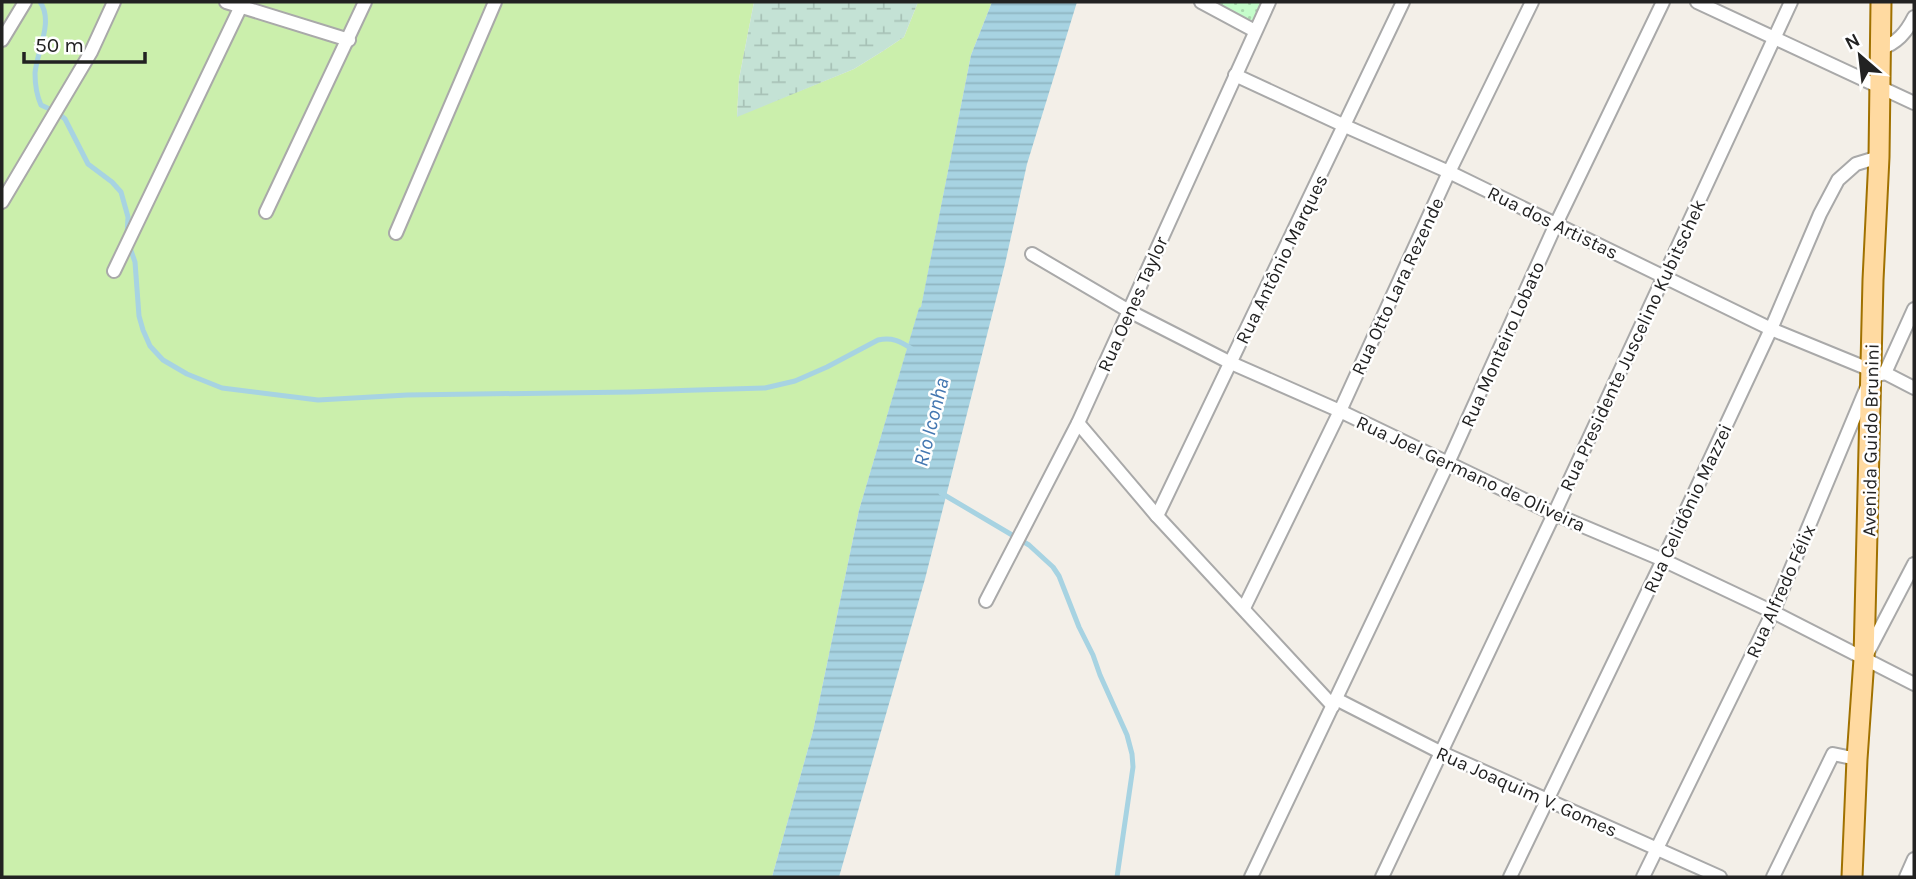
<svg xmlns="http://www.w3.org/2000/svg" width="1916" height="879" font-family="Karla,sans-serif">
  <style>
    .grass { fill: #cbefac }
    .wetland { fill: url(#wetland-marsh) }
    .park { fill: url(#park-dots) }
    .water { fill: url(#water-rules) }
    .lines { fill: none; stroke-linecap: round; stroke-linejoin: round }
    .stream { stroke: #a7d3e2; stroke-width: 5 }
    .minor-casing { stroke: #a9a9a9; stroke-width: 16 }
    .primary-casing { stroke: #a07100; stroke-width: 23 }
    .minor { stroke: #fff; stroke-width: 12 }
    .primary { stroke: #ffdaa1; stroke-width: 19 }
    .labels { text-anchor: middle; stroke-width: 5; stroke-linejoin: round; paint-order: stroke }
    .street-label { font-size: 19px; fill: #222; stroke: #fff }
    .water-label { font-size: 21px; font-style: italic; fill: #4477b1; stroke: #fff }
  </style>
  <defs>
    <pattern id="wetland-marsh" width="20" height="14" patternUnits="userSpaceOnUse" patternTransform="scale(1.75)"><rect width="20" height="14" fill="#c4e2d5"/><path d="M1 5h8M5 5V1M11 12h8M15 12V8" fill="none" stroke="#a8c2b7"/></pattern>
    <pattern id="park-dots" width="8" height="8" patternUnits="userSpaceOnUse" patternTransform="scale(1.75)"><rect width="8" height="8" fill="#c5fdcb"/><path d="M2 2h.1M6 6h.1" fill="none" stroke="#a9d9ae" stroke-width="1.8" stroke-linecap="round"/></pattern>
    <pattern id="water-rules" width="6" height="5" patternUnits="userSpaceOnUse" patternTransform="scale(1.75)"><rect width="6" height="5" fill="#a7d3e2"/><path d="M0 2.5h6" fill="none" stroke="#8fb5c2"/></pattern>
  </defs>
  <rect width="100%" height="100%" fill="#f3efe8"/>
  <!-- grass -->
  <polygon class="grass" points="2,2 754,2 739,79 737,116 854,69 883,51 904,37 918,2 992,2 971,55 921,308 919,309 859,510 813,731 772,877 2,877"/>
  <!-- wetland -->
  <polygon class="wetland" points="754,2 918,2 904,37 883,51 854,69 737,117 739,79"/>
  <!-- park -->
  <polygon class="park" points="1193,2 1271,2 1256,38"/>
  <!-- water -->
  <polygon class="water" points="992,2 1077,2 1027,164 1005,264 925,579 839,877 772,877 813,731 859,510 919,308 921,307 971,55"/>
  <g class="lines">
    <!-- stream -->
    <g class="stream">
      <path d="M40,2C54,21 37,51 35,73C35,83 37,96 41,105L58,113L65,119L88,164L112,182L121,192L128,217L127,236"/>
      <path d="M129,245L135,262L139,316L143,330L150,346L163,360L187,374L222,388L318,400L407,395L631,392L765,388L795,381L827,367L878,340C892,337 900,341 912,349"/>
      <polyline points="941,493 1029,545 1053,567 1059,576 1079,627 1093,655 1100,675 1127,735 1132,754 1133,767 1117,877"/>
    </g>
    <defs>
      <g id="minor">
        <polyline points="226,2 349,40"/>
        <polyline points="1201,2 1255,31"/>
        <polyline points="1697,2 1914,103"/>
        <polyline points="2,40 25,2"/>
        <path d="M1880,49C1897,43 1906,33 1914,17"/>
        <polyline points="1235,75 1345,126 1449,172 1771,329 1871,370"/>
        <polyline points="2,202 91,52 114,2"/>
        <polyline points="266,212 365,2"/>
        <polyline points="396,233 495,2"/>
        <polyline points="1032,254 1129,311 1231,363 1340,411 1554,514 1663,560 1773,612 1914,684"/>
        <polyline points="114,271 243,2"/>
        <polyline points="1885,373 1914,388"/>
        <polyline points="1078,423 1157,516 1333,706"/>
        <polyline points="1157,516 1403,2"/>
        <polyline points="986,601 1078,423 1269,2"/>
        <polyline points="1244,608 1340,411 1449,172 1532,2"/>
        <polyline points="1868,652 1914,564"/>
        <polyline points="1336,699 1440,752 1720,877"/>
        <polyline points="1251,877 1448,463 1556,224 1663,2"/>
        <polyline points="1382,877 1554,514 1791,2"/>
        <polyline points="1510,877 1663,560 1771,329 1820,214 1838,180 1856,164 1879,157"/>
        <polyline points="1643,877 1773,612 1871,377 1885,373 1914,309"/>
        <polyline points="1773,877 1833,754 1857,759"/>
        <polyline points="1906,877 1914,859"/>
      </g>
      <polyline id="primary" points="1852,877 1857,759 1864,659 1873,280 1879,157 1881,2"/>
    </defs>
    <!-- minor casing -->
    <use href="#minor" class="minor-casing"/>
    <!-- primary casing -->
    <use href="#primary" class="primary-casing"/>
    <!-- minor -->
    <use href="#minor" class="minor"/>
    <!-- primary -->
    <use href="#primary" class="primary"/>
  </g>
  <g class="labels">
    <!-- street labels -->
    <g class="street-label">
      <text transform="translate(1553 222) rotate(26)" y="7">Rua dos Artistas</text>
      <text transform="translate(1281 259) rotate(-64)" y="7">Rua Antônio Marques</text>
      <text transform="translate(1397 286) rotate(-65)" y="7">Rua Otto Lara Rezende</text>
      <text transform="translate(1132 304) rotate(-66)" y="7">Rua Oenes Taylor</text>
      <text transform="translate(1502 344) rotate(-66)" y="7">Rua Monteiro Lobato</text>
      <text transform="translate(1632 345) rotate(-65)" y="7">Rua Presidente Juscelino Kubitschek</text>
      <text transform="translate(1870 440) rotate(-89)" y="7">Avenida Guido Brunini</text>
      <text transform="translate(1471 473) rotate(25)" y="7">Rua Joel Germano de Oliveira</text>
      <text transform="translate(1687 508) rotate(-65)" y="7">Rua Celidônio Mazzei</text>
      <text transform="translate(1780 591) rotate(-66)" y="7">Rua Alfredo Félix</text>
      <text transform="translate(1527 791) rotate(24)" y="7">Rua Joaquim V. Gomes</text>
    </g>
    <!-- water labels -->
    <g class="water-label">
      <text transform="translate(931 422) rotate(-76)" y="7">Rio Iconha</text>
    </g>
  </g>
  <!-- border -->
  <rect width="1916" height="879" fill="none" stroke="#222222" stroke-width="7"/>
  <!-- north arrow -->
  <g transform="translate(1860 56) rotate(332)" stroke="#ffffff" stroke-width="5" paint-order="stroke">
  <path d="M0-5L12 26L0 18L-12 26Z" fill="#222222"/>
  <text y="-10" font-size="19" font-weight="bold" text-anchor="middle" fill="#222222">N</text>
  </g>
  <!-- scale -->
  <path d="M24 52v10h121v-10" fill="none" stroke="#222222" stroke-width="3.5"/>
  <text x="35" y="52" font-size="21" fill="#222222" stroke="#ffffff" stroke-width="5" paint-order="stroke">50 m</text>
</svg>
